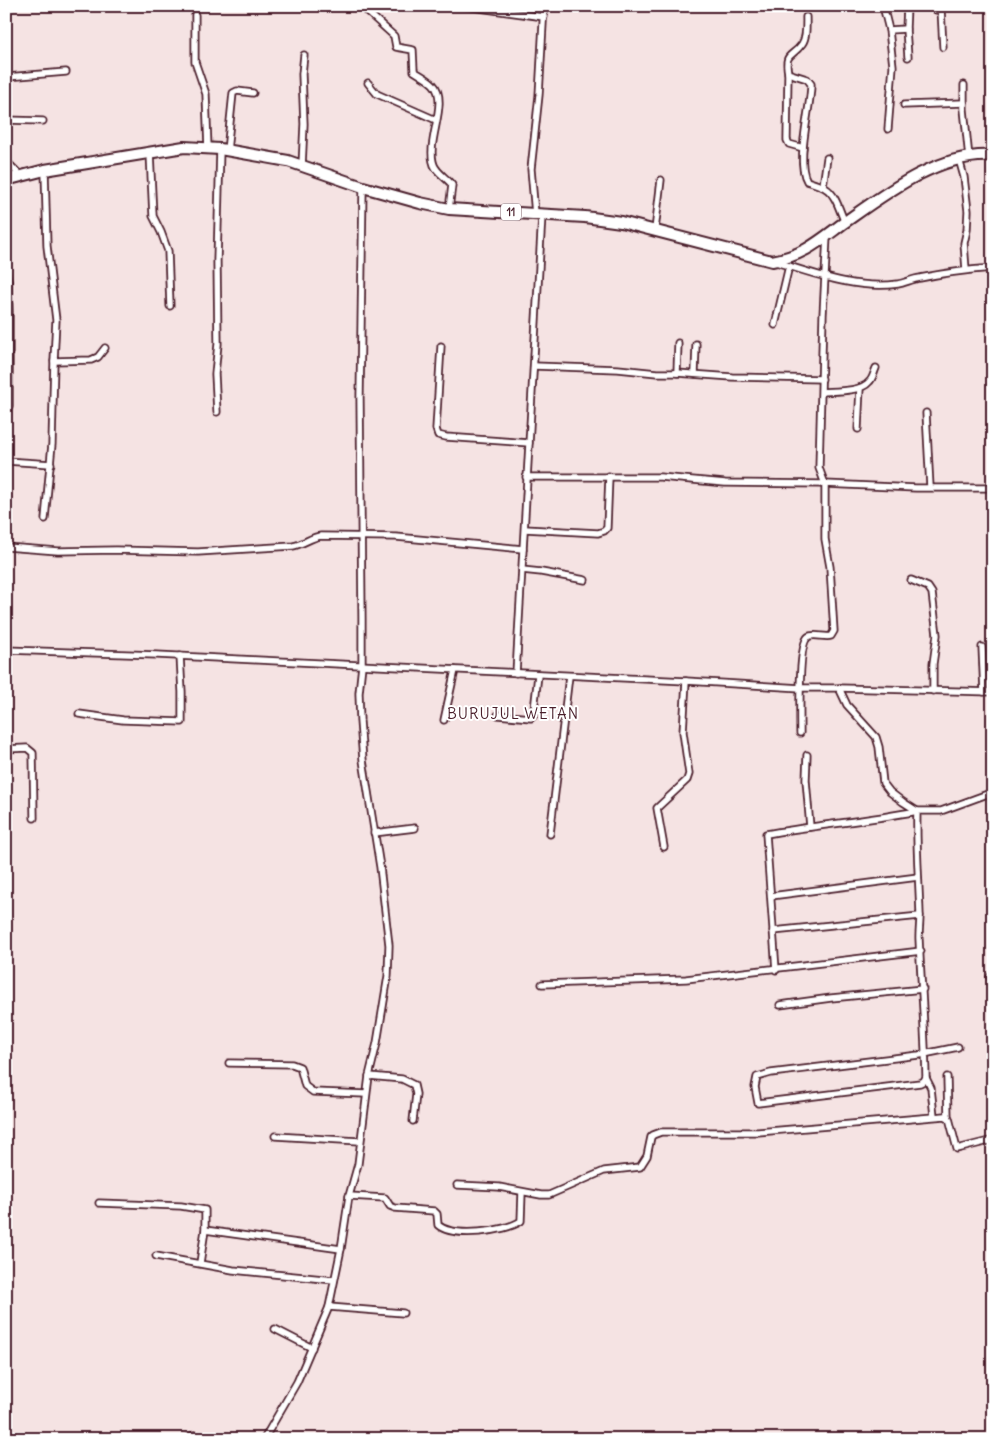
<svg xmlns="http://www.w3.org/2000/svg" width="999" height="1445" font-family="Delius,sans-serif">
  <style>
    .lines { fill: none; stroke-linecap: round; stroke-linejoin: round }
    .minor-casing { stroke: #4a1f2b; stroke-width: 9 }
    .trunk-casing { stroke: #4a1f2b; stroke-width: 14 }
    .minor { stroke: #fff; stroke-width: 5.5 }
    .trunk { stroke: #fff; stroke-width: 10 }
    .labels { text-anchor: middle; stroke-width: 4; stroke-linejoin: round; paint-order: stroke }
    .shield { fill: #fff; stroke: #80626b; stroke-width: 1 }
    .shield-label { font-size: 11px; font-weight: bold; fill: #4a1f2b }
    .quarter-label { font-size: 15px; letter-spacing: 1px; fill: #4a1f2b; stroke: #fff }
  </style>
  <rect width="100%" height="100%" fill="#f5e3e3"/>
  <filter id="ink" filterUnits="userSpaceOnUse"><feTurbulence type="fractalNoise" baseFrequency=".02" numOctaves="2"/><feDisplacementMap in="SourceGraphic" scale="10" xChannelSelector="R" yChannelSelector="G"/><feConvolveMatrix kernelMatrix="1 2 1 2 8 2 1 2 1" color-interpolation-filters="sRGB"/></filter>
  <g filter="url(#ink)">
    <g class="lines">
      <defs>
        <g id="minor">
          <path d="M361,6L394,36L396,47L413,50L414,71C420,75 428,79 433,84C450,101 425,142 434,165C437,173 447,178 452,185L449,209"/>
          <polyline points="465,6 544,17"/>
          <polyline points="883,6 889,30 893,66 888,129"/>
          <polyline points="907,6 906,29 908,57"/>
          <polyline points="931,6 936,10 941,9 941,8"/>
          <polyline points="941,9 943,47"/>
          <polyline points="195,15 195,62 206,94 208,149"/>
          <path d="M806,17C806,25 807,37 802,44C792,58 784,52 788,73L807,79L811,84C811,109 795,162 807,181C813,183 820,185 825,188C836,194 840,212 845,223"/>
          <polyline points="889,30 906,29"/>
          <polyline points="788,73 787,140 789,144 803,148"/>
          <polyline points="6,80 7,77 66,72"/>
          <polyline points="368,83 377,94 436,120"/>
          <polyline points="964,85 964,109 969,158"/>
          <polyline points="904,105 964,103"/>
          <polyline points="6,120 43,121"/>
          <polyline points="227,151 233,93 237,91 253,93"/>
          <polyline points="150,153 153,216 161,232 168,251 170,306"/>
          <polyline points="6,157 7,162 20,175"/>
          <polyline points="959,159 964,177 968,211 967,230 964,243 966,270"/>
          <polyline points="302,166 304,124 302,74 304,55"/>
          <polyline points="45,170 47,246 56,320 54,361 91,360 98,357 105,348"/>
          <polyline points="823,186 827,158"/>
          <polyline points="535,214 531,169 539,95 544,6"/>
          <polyline points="655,230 661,180"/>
          <path d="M776,262C815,274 857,290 898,284C905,283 912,279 920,278C944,273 968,270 993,268"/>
          <polyline points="6,271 8,280 9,312 9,406"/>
          <polyline points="775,325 789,266"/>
          <polyline points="441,346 436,429 438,435 446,437 529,443"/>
          <polyline points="534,366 618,369 657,373 677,373 732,377 822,379"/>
          <polyline points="677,373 678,343"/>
          <polyline points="695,374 696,344"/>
          <path d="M822,392C834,391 861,392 869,382C873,379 874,372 876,368"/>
          <polyline points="217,412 215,374 218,344 217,261 220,149"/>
          <polyline points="926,413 930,487"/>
          <polyline points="858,429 860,388"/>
          <polyline points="6,461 51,464"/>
          <polyline points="526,477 660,477 725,483 825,484 916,488 993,488"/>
          <polyline points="45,519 52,444 54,361"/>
          <polyline points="525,529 598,533 604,531 607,528 609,476"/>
          <path d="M6,547L58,551L116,550L198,552L293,546C304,544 311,537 321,536L396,537L523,549"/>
          <polyline points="522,570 541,572 585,580"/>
          <polyline points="911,580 928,587 932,593 937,635 933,664 933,691"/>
          <polyline points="982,647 984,692"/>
          <polyline points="6,650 157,655 686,681 801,688 839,688 993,692"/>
          <polyline points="516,673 542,215"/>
          <polyline points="839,688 847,705 876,737 879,747 883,783 890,792 903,802 917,811 941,811 993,792"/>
          <polyline points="79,714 123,720 182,722 182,692 180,656"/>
          <polyline points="498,715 531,718 534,715 534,710 538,675"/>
          <polyline points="444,720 455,670"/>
          <path d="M800,733C800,719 798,644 808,637C813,633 825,638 831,636L834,631L830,567L825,539V484L819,468L823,315L827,236"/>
          <polyline points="6,749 27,748 33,753 34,818"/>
          <polyline points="807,755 806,780 810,827"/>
          <polyline points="6,760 8,750"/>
          <polyline points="374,833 415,828"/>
          <polyline points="550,834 569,676"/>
          <polyline points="664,847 657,808 687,780 689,774 683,732 686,681"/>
          <polyline points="771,896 918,877"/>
          <polyline points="773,931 920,916"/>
          <path d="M776,970L766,834C816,825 867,821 917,811C916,846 919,880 920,915C920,923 919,930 919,938C921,984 925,1030 926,1077L924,1081L920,1083L758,1103L755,1087L757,1077L771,1073L919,1055L958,1047"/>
          <polyline points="990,977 993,981"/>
          <polyline points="542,984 686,979 921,951"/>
          <polyline points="780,1005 831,998 923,989"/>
          <polyline points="229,1063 292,1064 300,1067 305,1086 313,1092 366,1094"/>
          <polyline points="369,1076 402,1079 414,1085 416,1094 413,1121"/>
          <polyline points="947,1077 948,1117"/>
          <polyline points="926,1078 931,1088 934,1116"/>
          <polyline points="275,1136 359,1141"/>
          <polyline points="457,1185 499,1187 541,1195 549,1195 604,1171 640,1167 647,1156 651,1137 653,1135 661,1132 758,1132 945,1116 949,1118 957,1149 993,1140"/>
          <path d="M349,1196L385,1198L390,1206L395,1208L434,1211L437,1214L438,1225C453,1238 505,1232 521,1221L522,1192"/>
          <polyline points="99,1203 181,1206 205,1210 205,1230 200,1263"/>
          <polyline points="205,1230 341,1249"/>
          <polyline points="156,1256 233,1270 334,1280"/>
          <polyline points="329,1307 403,1313"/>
          <polyline points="275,1329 312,1348"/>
          <polyline points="186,1439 194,1435 206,1439"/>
          <polyline points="264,1439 297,1382 329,1307 341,1249 349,1196 358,1164 369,1076 377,1043 388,976 389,945 380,867 363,760 360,721 359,693 362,665 362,618 360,397 363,187"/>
        </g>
        <path id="trunk" d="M6,180L45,170L184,147L220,149L288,161L363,187L420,203L449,209L585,217L621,222L772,261C805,255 819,241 845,222C886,193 940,152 993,156"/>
      </defs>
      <!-- minor casing -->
      <use href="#minor" class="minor-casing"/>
      <!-- trunk casing -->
      <use href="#trunk" class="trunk-casing"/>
      <!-- minor -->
      <use href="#minor" class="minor"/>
      <!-- trunk -->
      <use href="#trunk" class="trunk"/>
    </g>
  </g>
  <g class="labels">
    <!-- shield labels -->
    <rect class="shield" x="501" y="203.5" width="20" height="17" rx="4"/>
    <g class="shield-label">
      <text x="511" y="216">11</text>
    </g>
    <!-- quarter labels -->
    <g class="quarter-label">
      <text x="513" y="719">BURUJUL WETAN</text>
    </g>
  </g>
  <!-- margin -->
  <rect width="999" height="1445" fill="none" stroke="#fff" stroke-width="25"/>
  <rect x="12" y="12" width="974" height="1420" fill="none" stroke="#4a1f2b" stroke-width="2" filter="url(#ink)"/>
</svg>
